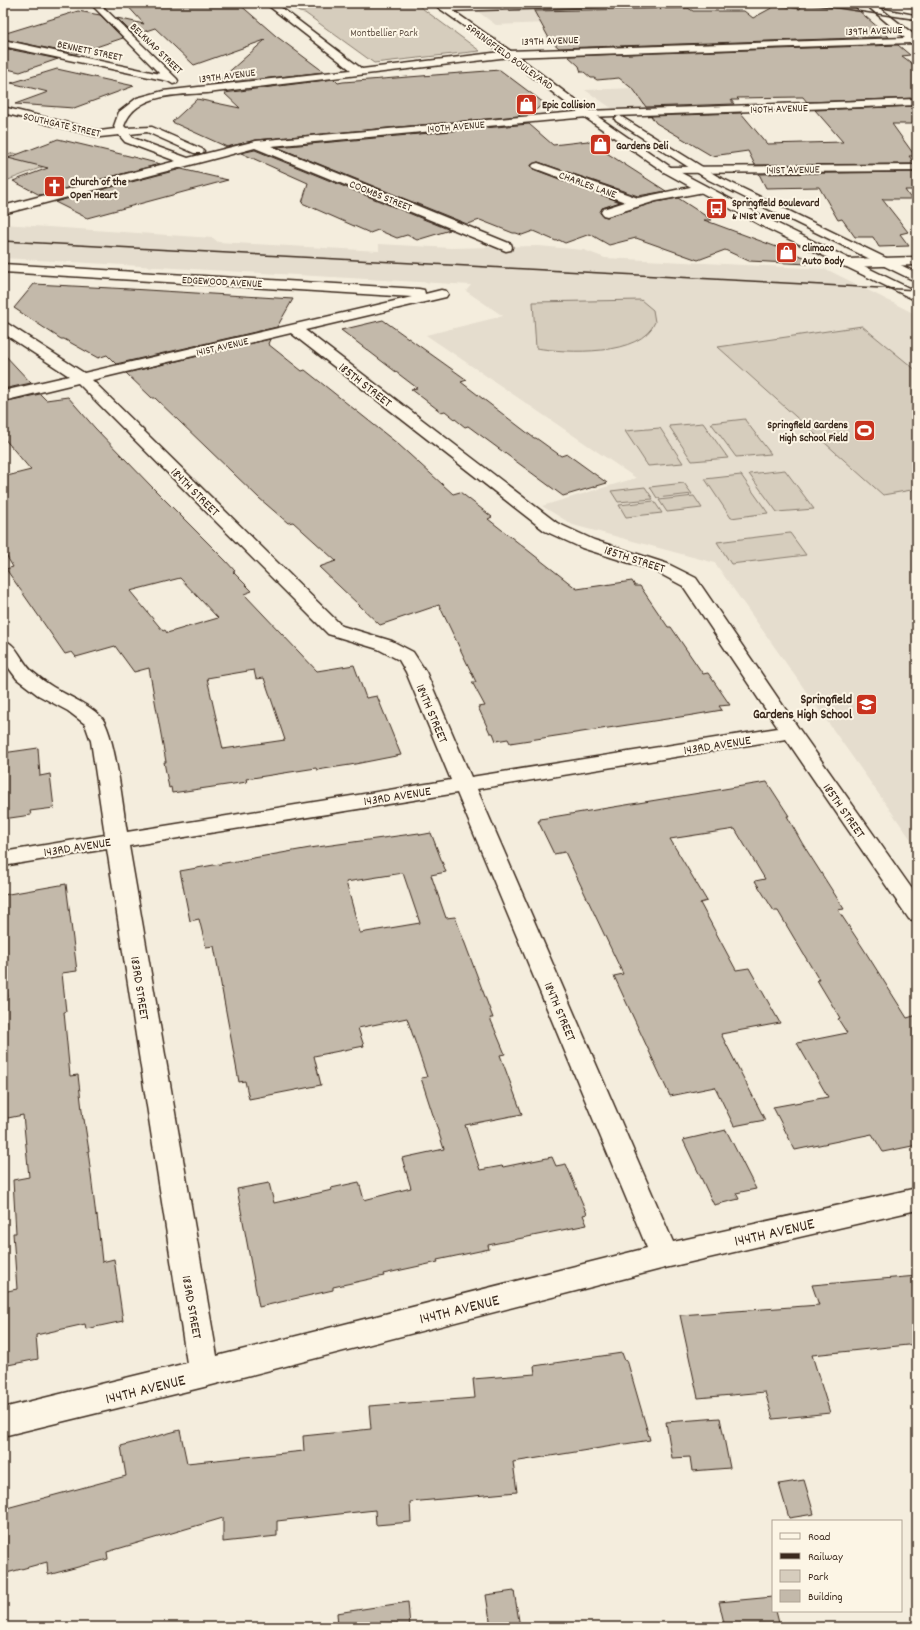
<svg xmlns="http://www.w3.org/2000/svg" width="920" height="1630" font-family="Dekko,sans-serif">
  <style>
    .built { fill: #e5ddce }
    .green { fill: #d6cdbd; stroke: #887c6e }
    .building { fill: #c3b9aa; stroke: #3b2a1e; fill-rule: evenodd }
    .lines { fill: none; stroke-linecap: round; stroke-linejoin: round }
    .minor-casing { stroke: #3b2a1e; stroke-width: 3 }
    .major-casing { stroke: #3b2a1e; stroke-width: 3 }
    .minor { fill: #fcf5e5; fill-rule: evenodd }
    .major { fill: #fcf5e5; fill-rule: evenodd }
    .rail { stroke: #3b2a1e; stroke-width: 1.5 }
    .labels { text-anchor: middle; stroke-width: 4; stroke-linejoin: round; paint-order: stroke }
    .far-street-label { font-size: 11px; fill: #3b2a1e; stroke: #fcf5e5 }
    .far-park-label { font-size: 11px; fill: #625346; stroke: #fcf5e5 }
    .far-poi-label { font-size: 11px; font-weight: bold; fill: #3b2a1e; stroke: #fcf5e5; text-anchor: start }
    .street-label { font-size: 13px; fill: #3b2a1e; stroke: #fcf5e5 }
    .poi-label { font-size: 13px; font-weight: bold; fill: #3b2a1e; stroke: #fcf5e5; text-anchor: end }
    .near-street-label { font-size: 16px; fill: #3b2a1e; stroke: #fcf5e5 }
  </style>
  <rect width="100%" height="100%" fill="#f4eddd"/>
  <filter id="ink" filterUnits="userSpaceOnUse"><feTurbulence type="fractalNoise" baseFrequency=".025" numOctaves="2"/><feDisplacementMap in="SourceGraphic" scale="8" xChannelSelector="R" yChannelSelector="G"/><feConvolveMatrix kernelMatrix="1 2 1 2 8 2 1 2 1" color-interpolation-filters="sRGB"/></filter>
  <g filter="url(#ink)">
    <!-- built -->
    <g class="built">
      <polygon points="466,3 559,3 571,22 496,25"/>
      <polygon points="658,87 680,113 623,116 585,90"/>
      <polygon points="3,224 213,238 218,242 379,251 379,244 451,248 538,246 584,250 605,258 826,269 917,315 917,848 715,563 573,525 542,506 636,478 426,335 503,316 466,291 471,285 3,258"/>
    </g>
    <!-- green -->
    <g class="green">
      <polygon points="287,3 415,3 480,51 374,63 305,13 299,12"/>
      <polygon points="13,153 53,163 3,182 3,157"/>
      <path d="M641,300L653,310L655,322C641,357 567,353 536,348L533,302Z"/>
      <polygon points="862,326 917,371 917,489 883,495 718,347"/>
      <polygon points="745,419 745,420 771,454 736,457 711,423"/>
      <polygon points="703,423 728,458 692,461 669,426"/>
      <polygon points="660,428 683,463 648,466 625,431"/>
      <polygon points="785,470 814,509 777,512 749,474"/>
      <polygon points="741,475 768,513 731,518 705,479"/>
      <polygon points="684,483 692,494 657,498 650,487"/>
      <polygon points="645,487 653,499 618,502 611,491"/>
      <polygon points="694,496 702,508 667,512 659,500"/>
      <polygon points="654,501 662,513 626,517 619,505"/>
      <polygon points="790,533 806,555 731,564 717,542"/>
    </g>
    <!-- building -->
    <g class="building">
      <polygon points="125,3 238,3 276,36 324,72 215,84 265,40 194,65 155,28 134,35 117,18 144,24"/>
      <polygon points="801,3 850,3 889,37 559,48 550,40 534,11 688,8 693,11 744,11 753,18 777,5 800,9"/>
      <polygon points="78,11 100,15 123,38 75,54 3,39 3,34"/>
      <polygon points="898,45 910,55 902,56 917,67 917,98 807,102 803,97 800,97 737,98 739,100 731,100 734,104 646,107 634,90 619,78 597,80 594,78 591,78 584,72 581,72 579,66 568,56"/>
      <polygon points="3,48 58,59 20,72 3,68"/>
      <polygon points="57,69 134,86 74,108 15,104 48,92 11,83"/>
      <polygon points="500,70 544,103 530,115 256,140 227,147 172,122 197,99 240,108 224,93 334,79 338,83 343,82"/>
      <polygon points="917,106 917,124 892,124 915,156 909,156 915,164 755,165 748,151 712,156 656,123 651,116 741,113 767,144 843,142 815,110"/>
      <polygon points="529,124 553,145 588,141 666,191 638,196 538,162 531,165 533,169 620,202 602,208 600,213 603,216 607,217 656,202 678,198 712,220 704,220 809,259 808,264 749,261 725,250 698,260 636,238 609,245 590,234 565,243 559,240 556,241 533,231 522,235 516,233 513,233 480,220 467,224 277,147"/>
      <polygon points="58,139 129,156 160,164 40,195 13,181 48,168 8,158"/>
      <polygon points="255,150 450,230 417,240 407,235 397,238 378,230 370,233 302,203 308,183 241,153"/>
      <polygon points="181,169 228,180 87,218 55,202"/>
      <polygon points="917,172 917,190 905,190 911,199 882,199 908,232 900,234 909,246 879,247 873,237 855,237 842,219 838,220 819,187 766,188 759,174"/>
      <polygon points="34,284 130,289 293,299 277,327 116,364 107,355 98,358 64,339 61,339 14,308"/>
      <polygon points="383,320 467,380 461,382 534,438 536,438 561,456 567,454 607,483 563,496 468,426 465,427 445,411 441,412 411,389 417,388 341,330"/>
      <polygon points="270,339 268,344 302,371 305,370 398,444 453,494 460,492 492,517 488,519 577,589 632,581 635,586 640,586 668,627 671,627 703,674 708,673 730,705 719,706 722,710 693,715 510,743 508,739 496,741 493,733 490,733 478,707 485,706 472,682 476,682 439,605 380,625 319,567 336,561 293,522 288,523 259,498 180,422 155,398 152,398 126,373"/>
      <polygon points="3,353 31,383 3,389"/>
      <path d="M40,394L46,400L68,397L95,428L152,487L225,560L235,571L233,572L252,591L244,594L317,671L354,665L366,698L377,696L401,755L350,765L317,770L316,768L246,779L247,782L172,793L171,787L169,788L164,762H166L149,668L134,672L115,646L76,657L72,652L65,654L6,569L13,567L3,550V477L31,470L3,437V402ZM180,578L218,618L167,633L165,630L163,631L130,591ZM254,670L256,679L264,678L285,740L223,749L207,678Z"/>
      <polygon points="38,748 40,776 50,774 54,808 30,811 31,815 3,819 3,753"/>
      <polygon points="767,782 789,816 787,816 802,843 844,909 838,910 863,948 907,1018 917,1015 917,1145 883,1152 872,1134 795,1150 773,1107 828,1097 797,1043 847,1033 838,1019 840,1018 817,980 819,980 778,911 774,911 755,881 765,879 735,829 670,839 707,901 700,903 736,970 749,968 780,1023 721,1034 765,1120 734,1126 715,1087 670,1096 614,976 623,974 565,852 554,854 538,821 540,821 540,819"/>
      <path d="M419,833L420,835L431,833L446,872L431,875L446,918L455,917L493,1018H490L505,1054L500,1055L522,1114L465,1125L480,1170L502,1166L503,1167L552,1157L556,1166L566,1164L587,1214L583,1215L587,1225L488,1245L489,1249L437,1260L438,1262L383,1274L384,1276L333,1287V1290L259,1307L237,1189L269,1183L274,1203L332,1190L331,1188L359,1182L364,1200L411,1188L402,1158L444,1149L421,1078L427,1077L407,1018L358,1028L364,1046L314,1056L321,1085L249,1099L245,1081L239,1082L214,946L206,947L199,919L190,921L180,871L310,848ZM403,873L420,923L360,933L346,882Z"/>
      <polygon points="66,884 77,971 62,973 66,1012 64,1012 70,1076 78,1075 83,1119 84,1119 89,1151 88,1151 96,1216 97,1215 102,1262 114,1259 123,1321 86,1329 85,1324 36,1335 38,1359 3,1366 3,1292 17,1289 13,1233 16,1233 13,1180 29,1177 23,1115 3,1119 3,998 8,997 3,958 3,895"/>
      <polygon points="726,1130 756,1189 736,1193 739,1199 714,1205 683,1140"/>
      <polygon points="917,1276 917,1344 812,1355 830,1413 773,1419 765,1392 698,1398 680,1315 819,1305 812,1285"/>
      <polygon points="622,1353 625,1361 627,1360 650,1440 513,1462 517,1492 410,1502 411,1522 376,1525 375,1510 277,1521 277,1536 223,1542 223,1518 107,1552 108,1559 48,1575 47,1562 3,1574 3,1509 126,1476 121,1446 180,1430 187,1463 304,1451 303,1436 371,1429 369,1406 475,1398 473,1379 535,1374 534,1366"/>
      <polygon points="720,1418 730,1468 692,1471 690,1457 672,1458 666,1422"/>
      <polygon points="804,1480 814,1514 789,1518 779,1484"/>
      <polygon points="514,1591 520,1627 491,1627 486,1595"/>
      <polygon points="773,1597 773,1611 776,1611 780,1627 725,1627 719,1602"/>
      <polygon points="408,1602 410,1627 338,1627 337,1613"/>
    </g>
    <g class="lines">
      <defs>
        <g id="minor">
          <polygon points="90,3 99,3 177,79 178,81 177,83 173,84 168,81 3,46 3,40 160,74"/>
          <path d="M265,3H275L362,69L509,51L905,38L864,3H889L917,8V14L877,6L917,37V46L911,43L509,57L207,93C178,95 135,93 124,126L126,128L152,127L202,149L204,151L202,153H194L147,132L130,134L133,138L188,158L256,141L587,111L917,99V105L587,117L271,146L511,244L512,247L511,250L506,251L255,148L3,214V206L176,161L125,142L119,135L100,137L3,113V107L100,131L115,129L114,126L119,112L137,98L163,91L351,70Z"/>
          <polygon points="528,3 630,3 626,6 444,11 439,8 444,5"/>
          <polygon points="538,163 638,198 700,185 704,186 706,189 704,192 656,201 607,216 603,215 601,212 603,209 625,202 534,168 532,166 534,164"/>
          <polygon points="917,165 917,171 668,173 664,172 662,170 664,168 668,167"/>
          <polygon points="917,257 917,265 847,267 842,266 840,263 842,260 847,259"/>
          <path d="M3,264L419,289L424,290L425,294L441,290L446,291L448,294L446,297L305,330L557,523L594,540L668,564L696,578L799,729L917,896V921L909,919L786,739L477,789L673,1242L917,1188V1210L665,1268L204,1387L3,1436V1408L187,1363L107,849L3,866V852L105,835L91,741L85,724L68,711L38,695L17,679L3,660V640C18,644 22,664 34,673C40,678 46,683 53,687C69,697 87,703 100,716C115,729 123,810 127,832L451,780L406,672L399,660L378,649L328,634L78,383L3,401V391L69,376L3,333V323L8,324L84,373L412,297L3,272ZM291,333L545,531L582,548L655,571L683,586L778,728L471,777L426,672L413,652L392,641L342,626L92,380ZM457,793L647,1248L217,1356L129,846Z"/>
        </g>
        <g id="major">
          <polygon points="432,3 442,3 512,52 591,112 672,168 770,220 917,292 917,301 762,226 664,172 583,116 506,56"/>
          <polygon points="620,116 717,176 917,273 917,282 709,180 616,121 615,119 616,117"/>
        </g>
      </defs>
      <!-- minor casing -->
      <use href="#minor" class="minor-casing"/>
      <!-- major casing -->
      <use href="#major" class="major-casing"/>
      <!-- minor -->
      <use href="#minor" class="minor"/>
      <!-- major -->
      <use href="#major" class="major"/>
      <!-- rail -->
      <g class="rail">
        <polyline points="804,3 917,20"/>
        <polyline points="3,241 917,290"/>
      </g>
    </g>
  </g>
  <!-- icons -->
  <defs>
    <symbol id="shop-square" viewBox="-11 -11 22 22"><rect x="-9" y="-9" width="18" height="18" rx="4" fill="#c8321e" stroke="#fcf5e5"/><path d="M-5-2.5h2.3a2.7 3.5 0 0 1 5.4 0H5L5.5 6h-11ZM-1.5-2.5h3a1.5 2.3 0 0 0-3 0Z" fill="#fff"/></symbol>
    <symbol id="church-square" viewBox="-11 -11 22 22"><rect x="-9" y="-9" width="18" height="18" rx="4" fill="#c8321e" stroke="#fcf5e5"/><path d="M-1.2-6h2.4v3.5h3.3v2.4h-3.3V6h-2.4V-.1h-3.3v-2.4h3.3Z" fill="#fff"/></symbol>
    <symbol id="bus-square" viewBox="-11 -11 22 22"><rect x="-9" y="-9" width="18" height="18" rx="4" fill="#c8321e" stroke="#fcf5e5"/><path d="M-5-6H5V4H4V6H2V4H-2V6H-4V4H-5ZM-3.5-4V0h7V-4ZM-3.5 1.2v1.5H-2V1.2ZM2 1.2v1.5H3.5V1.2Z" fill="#fff"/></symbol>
    <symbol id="stadium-square" viewBox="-11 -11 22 22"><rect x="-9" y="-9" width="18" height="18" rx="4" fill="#c8321e" stroke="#fcf5e5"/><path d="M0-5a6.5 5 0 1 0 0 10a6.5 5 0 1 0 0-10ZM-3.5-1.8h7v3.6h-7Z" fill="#fff"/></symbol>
    <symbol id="school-square" viewBox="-11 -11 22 22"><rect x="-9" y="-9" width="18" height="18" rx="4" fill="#c8321e" stroke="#fcf5e5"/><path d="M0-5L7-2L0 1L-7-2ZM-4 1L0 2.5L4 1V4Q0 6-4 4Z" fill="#fff"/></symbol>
  </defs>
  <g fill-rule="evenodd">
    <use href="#shop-square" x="514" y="92" width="25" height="25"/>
    <use href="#shop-square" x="588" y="132" width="25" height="25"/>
    <use href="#church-square" x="42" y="174" width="25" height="25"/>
    <use href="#bus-square" x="704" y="196" width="25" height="25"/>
    <use href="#shop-square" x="774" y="240" width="25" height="25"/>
    <use href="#stadium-square" x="852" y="418" width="25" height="25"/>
    <use href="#school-square" x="854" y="692" width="25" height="25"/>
  </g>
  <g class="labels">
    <!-- far-street labels -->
    <g class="far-street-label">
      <text transform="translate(874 30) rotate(-2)" y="4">139TH AVENUE</text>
      <text transform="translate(550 40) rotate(-2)" y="4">139TH AVENUE</text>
      <text transform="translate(157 48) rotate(44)" y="4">BELKNAP STREET</text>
      <text transform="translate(90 50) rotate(12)" y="4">BENNETT STREET</text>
      <text transform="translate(510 56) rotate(36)" y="4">SPRINGFIELD BOULEVARD</text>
      <text transform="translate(227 75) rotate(-7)" y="4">139TH AVENUE</text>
      <text transform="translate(779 108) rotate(-2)" y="4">140TH AVENUE</text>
      <text transform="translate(62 124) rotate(13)" y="4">SOUTHGATE STREET</text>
      <text transform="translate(456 126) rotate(-5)" y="4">140TH AVENUE</text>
      <text transform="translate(793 169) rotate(-1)" y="4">141ST AVENUE</text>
      <text transform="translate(588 184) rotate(20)" y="4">CHARLES LANE</text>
      <text transform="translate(381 195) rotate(22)" y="4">COOMBS STREET</text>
      <text transform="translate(222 281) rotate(3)" y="4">EDGEWOOD AVENUE</text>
      <text transform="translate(222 346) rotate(-13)" y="4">141ST AVENUE</text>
    </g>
    <!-- far-park labels -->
    <g class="far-park-label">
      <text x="384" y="36">Montbellier Park</text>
    </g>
    <!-- far-poi labels -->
    <g class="far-poi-label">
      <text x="542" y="108">Epic Collision</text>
      <text x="616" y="149">Gardens Deli</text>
      <text x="70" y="185">Church of the<tspan x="70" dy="13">Open Heart</tspan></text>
      <text x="732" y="206">Springfield Boulevard<tspan x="732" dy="13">&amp; 141st Avenue</tspan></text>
      <text x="802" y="251">Climaco<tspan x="802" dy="13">Auto Body</tspan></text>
      <text x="848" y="428" text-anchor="end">Springfield Gardens<tspan x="848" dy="13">High School Field</tspan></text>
    </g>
    <!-- street labels -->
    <g class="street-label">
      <text transform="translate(366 384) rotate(38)" y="5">185TH STREET</text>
      <text transform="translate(196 491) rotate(45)" y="5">184TH STREET</text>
      <text transform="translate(635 558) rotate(18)" y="5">185TH STREET</text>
      <text transform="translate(433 713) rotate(67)" y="5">184TH STREET</text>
      <text transform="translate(717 744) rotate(-9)" y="5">143RD AVENUE</text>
      <text transform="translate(397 795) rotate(-9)" y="5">143RD AVENUE</text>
      <text transform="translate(845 810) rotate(55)" y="5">185TH STREET</text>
      <text transform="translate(77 846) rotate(-9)" y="5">143RD AVENUE</text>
      <text transform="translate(141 988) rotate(81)" y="5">183RD STREET</text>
      <text transform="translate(561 1011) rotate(67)" y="5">184TH STREET</text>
      <text transform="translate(193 1307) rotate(80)" y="5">183RD STREET</text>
    </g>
    <!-- poi labels -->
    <g class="poi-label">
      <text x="852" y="703">Springfield<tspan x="852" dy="15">Gardens High School</tspan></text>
    </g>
    <!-- near-street labels -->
    <g class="near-street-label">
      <text transform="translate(774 1231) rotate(-13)" y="6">144TH AVENUE</text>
      <text transform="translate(459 1308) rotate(-14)" y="6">144TH AVENUE</text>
      <text transform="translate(145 1388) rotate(-14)" y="6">144TH AVENUE</text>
    </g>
  </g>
  <!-- margin -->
  <rect width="920" height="1630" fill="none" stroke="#fcf5e5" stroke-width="16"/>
  <rect x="8" y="8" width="904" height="1614" fill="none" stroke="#3b2a1e" stroke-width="1.5" filter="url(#ink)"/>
  <!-- legend -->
  <rect x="772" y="1520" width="130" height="92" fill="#fcf5e5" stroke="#afa495"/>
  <rect x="780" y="1533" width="20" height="6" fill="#fcf5e5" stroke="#afa495"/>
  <text x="808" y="1540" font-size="12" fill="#3b2a1e">Road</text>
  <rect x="780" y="1553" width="20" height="6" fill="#3b2a1e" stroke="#afa495"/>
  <text x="808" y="1560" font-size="12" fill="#3b2a1e">Railway</text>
  <rect x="780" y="1570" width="20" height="12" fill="#d6cdbd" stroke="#afa495"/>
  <text x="808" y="1580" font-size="12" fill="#3b2a1e">Park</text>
  <rect x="780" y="1590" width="20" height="12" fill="#c3b9aa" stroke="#afa495"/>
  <text x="808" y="1600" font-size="12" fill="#3b2a1e">Building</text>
</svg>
